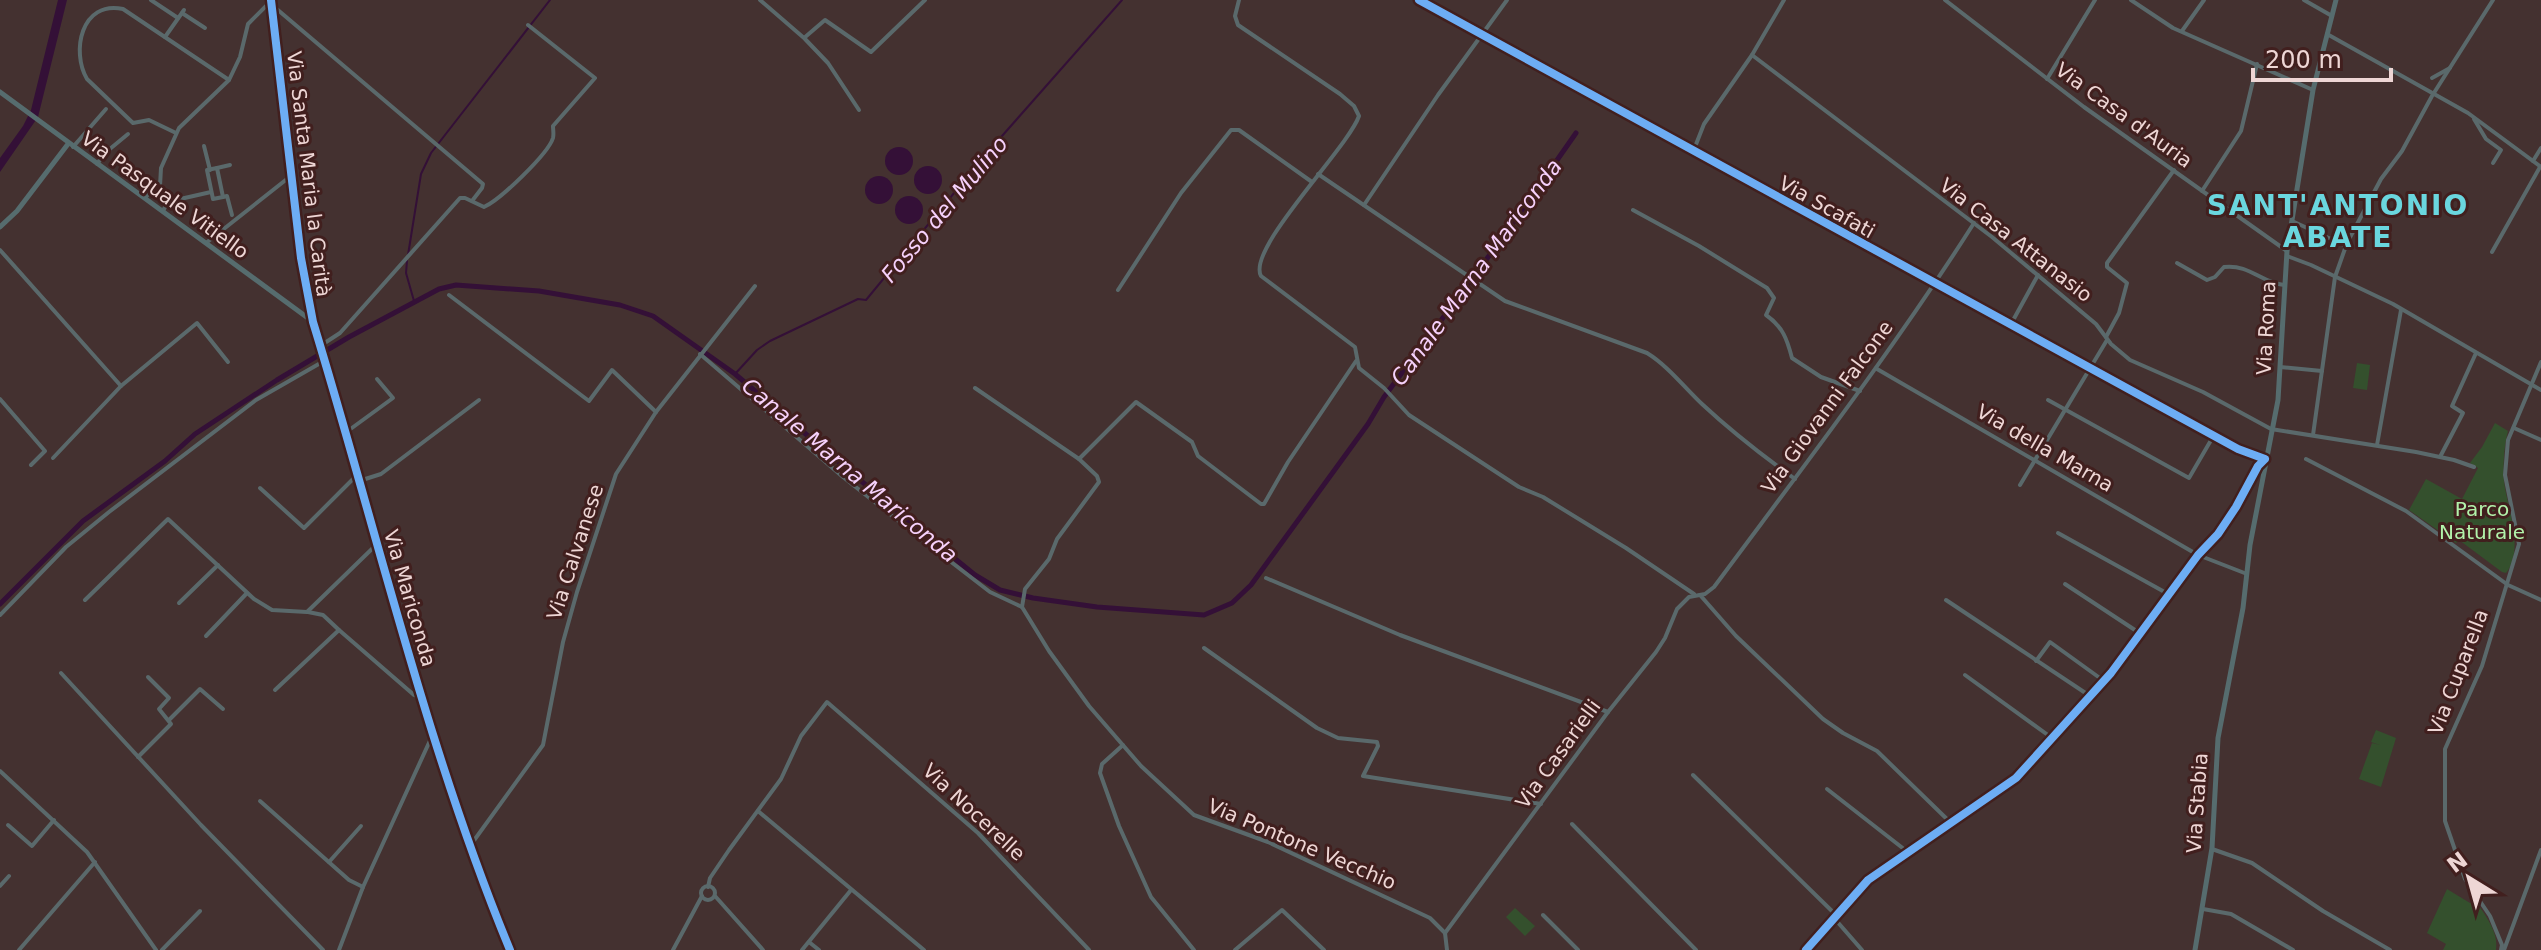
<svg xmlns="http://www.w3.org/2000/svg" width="2541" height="950" font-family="'DejaVu Sans',sans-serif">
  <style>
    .green { fill: #34502d }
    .water { fill: #341037 }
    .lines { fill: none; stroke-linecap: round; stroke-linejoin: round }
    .stream { stroke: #341037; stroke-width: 2 }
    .canal { stroke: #341037; stroke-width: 5 }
    .street { stroke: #5a696b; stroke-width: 4 }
    .secondary { stroke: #566c6e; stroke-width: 5 }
    .cycleway-casing { stroke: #411f1e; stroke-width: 13 }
    .cycleway { stroke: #6dadf4; stroke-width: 8 }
    .labels { text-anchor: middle; stroke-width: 6; stroke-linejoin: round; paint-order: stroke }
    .street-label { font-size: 20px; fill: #eed6d5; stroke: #411f1e }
    .park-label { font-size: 20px; fill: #b2f2aa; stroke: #411f1e }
    .water-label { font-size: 22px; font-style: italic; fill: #f6d1fb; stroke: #411f1e }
    .district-label { font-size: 28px; font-weight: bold; letter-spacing: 2px; fill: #6ad6de; stroke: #411f1e }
  </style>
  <rect width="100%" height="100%" fill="#443130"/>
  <!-- green -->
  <g class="green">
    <polygon points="2357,363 2370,365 2367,390 2353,388"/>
    <path d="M2495,423L2508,431C2504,446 2503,466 2504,481C2507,508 2525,549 2506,573L2502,572L2459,540L2456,543L2409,510L2426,479L2462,499L2478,468L2470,463L2482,447Z"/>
    <polygon points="2376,730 2396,738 2381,787 2359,779 2372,743 2380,745 2371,742"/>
    <path d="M2447,889L2470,903L2475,900C2485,915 2499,932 2496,950H2443L2446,944L2427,933Z"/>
    <polygon points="1515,908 1535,926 1525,936 1506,917"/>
  </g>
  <!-- water -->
  <g class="water">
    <polygon points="58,0 67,0 38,117 0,172 0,158 23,126 31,110"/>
    <circle cx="899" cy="161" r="14"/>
    <circle cx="928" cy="180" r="14"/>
    <circle cx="879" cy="190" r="14"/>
    <circle cx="909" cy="210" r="14"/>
  </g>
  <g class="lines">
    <!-- stream -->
    <g class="stream">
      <polyline points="408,255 421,174 431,153 550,0"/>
      <polyline points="407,261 406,273 414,301"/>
      <polyline points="735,374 757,350 770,341 858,299 866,300 987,153 1122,0"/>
    </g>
    <!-- canal -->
    <polyline class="canal" points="0,604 83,521 165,461 195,434 277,380 349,337 439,289 456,285 539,291 620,305 653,316 735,374 906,519 975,575 1000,590 1033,598 1097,607 1204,615 1232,603 1251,585 1368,424 1384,397 1506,233 1576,133"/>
    <!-- street -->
    <g class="street">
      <polyline points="151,0 178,18"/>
      <polyline points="760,0 804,38 825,20 871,52 925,0"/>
      <path d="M1239,0L1235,16L1238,25L1340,94L1354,106L1359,116C1348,148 1246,249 1261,276L1355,347L1359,368L1384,388L1409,415L1519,487L1543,497L1626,548L1694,594"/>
      <polyline points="1945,0 2084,107 2287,251"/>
      <polyline points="2131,0 2173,28 2313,90"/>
      <polyline points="2304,0 2332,16"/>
      <polyline points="272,5 483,184 482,188 472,201"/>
      <polyline points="182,13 205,28"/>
      <polyline points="2182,31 2204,0"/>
      <polyline points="2327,34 2468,113 2541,167"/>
      <polyline points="165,37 184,10"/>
      <polyline points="805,39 828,63 859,110"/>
      <polyline points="1752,55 1992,237 2096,324 2111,344 2130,360 2203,392 2271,429 2416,452 2454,460 2474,467"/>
      <polyline points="2432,78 2450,68"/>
      <polyline points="2047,79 2095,0"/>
      <polyline points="2474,119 2486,139 2501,150 2493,163"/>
      <path d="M176,133L149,120L133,123L87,79C71,52 81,0 123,9L229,80"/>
      <polyline points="204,146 210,170"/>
      <polyline points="73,147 106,109"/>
      <polyline points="1693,152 1704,124 1752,55 1784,0"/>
      <polyline points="2533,161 2541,148"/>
      <polyline points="97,164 105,153 128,134"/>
      <polygon points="217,168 223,197 213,199 207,170"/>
      <polyline points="217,168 230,165"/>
      <path d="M1318,174L1505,301L1647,353C1668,366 1684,387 1702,404C1731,431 1763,456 1795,479"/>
      <polyline points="2202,191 2241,131 2257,64"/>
      <polyline points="223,197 227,196 232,215"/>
      <polyline points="145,198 158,183"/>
      <polyline points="167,202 211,192"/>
      <polyline points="1364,205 1438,95 1507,0"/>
      <path d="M1633,210L1699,246L1767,288L1774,298L1766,315C1783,327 1787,339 1792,358L1821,377L1860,391"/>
      <polyline points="163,211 167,203 160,186 161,168 179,128 229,80 240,57 248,24 271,1"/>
      <polyline points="2292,221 2346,246"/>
      <polyline points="206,243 292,175"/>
      <polyline points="0,250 121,386"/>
      <polyline points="2492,252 2540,167"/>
      <polyline points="2287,256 2311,265 2393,304 2541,390"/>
      <path d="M2177,263L2207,280L2215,277L2224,267C2250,264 2261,283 2284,285"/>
      <polyline points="1118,290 1181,193 1231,130 1239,130 1312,182"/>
      <polyline points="449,295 589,401 612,370 656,412"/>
      <polyline points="2011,324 2038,275"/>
      <polyline points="2106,337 2119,313 2127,283 2107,267 2107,263 2174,170"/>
      <path d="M320,346L340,333L460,198H465L484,207C500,200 548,154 553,138C554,134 553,130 553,126L595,78L528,25"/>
      <polyline points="700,354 843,477 933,548 990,592 1022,607 1049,651 1089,706 1141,766 1194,815 1268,842 1430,918 1445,933"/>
      <polyline points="2280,367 2322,371"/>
      <polyline points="1877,369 2198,555 2247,574"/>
      <polyline points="975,388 1079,459 1136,402 1192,442 1198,456 1261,504 1264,504 1288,462 1356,361"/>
      <polyline points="0,399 45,451 31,465"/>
      <polyline points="2048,400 2189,478 2214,435"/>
      <polyline points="2514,428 2541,440"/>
      <polyline points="345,433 393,398 377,379"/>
      <polyline points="2313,435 2335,277 2347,243 2381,179 2402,151 2432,96 2493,0"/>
      <polyline points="2377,445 2401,310"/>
      <polyline points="2440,457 2463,413 2452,406 2476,353"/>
      <polyline points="53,458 121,386 197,323 228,362"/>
      <polyline points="2306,459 2406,511 2508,585 2541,600"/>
      <polyline points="359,481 381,474 479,400"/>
      <polyline points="2020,485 2107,340"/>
      <polyline points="260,488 304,528 357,475"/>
      <polyline points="2058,533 2170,595"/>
      <polyline points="1266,578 1400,635 1608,712"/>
      <polyline points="2065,584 2141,634"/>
      <polyline points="1700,595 1736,636 1823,719 1843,733 1877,751 1951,823"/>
      <polyline points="85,600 168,519 254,599 272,610 307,612 376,545"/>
      <polyline points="1946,600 2090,696"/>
      <polyline points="179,603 218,565"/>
      <polyline points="1022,607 1025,589 1049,559 1057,539 1099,482 1097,476 1079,459"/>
      <polyline points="308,612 323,615 339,630"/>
      <polyline points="0,615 66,547 109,512 256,400 324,361"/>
      <polyline points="206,636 247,593"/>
      <polyline points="1204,648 1317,728 1338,738 1377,742 1378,746 1363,776 1541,804"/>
      <polyline points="2036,661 2050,642 2104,681"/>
      <polyline points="61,673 201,825 323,950"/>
      <polyline points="1965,675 2052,738"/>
      <polyline points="275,690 339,630 414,695 422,698"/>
      <polyline points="169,720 200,689 223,709"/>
      <polyline points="1123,745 1102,764 1100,773 1119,826 1151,897 1194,950"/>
      <polyline points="138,757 171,724 159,709 169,698 148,677"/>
      <polyline points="0,771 87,852 156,950"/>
      <polyline points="1693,775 1836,915"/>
      <polyline points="1827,789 1909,853"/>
      <polyline points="260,801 349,880 363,887"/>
      <polyline points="758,811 924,950"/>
      <polyline points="1572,824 1696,950"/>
      <polyline points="8,825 32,846 54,820"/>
      <polyline points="470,846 543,745 563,642 577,592 616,474 656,412 755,286"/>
      <polyline points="2212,849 2252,863 2323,911 2390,950"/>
      <polyline points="329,862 361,826"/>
      <polyline points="0,886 9,876"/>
      <circle cx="708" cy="893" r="7"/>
      <polyline points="708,887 710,878 729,850 781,779 801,736 827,702 978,833 1089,950"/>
      <polyline points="715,896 763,950"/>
      <polyline points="2203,909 2231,914 2293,950"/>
      <polyline points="1543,915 1578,950"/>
      <polyline points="1834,918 1862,950"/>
      <path d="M1445,933L1608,712L1656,652L1665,638L1677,609L1689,597L1705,594L1714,587C1803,467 1894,349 1974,223"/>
      <polyline points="1445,933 1447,950"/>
      <polyline points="809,942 819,950"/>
      <polyline points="19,950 95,862"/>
      <polyline points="162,950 200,911"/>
      <polyline points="339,950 363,887 433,734"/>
      <polyline points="673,950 702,896"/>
      <polyline points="802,950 851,890"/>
      <polyline points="1235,950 1282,910 1324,950"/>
      <polyline points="2501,950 2502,945 2490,916 2465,879 2445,821 2445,749 2482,666 2519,544 2505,475 2508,440 2541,362"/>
      <polyline points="2504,950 2541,850"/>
    </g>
    <!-- secondary -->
    <g class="secondary">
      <path d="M271,0L301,258L313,322C377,531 426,747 510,950"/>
      <polyline points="1419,0 2238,449 2265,459"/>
      <polyline points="0,92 312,321"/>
      <polyline points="0,227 17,211 68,144"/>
      <polyline points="1806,950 1868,880 2016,778 2111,673 2198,555 2218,534 2236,507 2258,466 2264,460"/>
      <polyline points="2195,950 2212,848 2218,738 2243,608 2250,545 2278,400 2287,251 2313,90 2336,0"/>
    </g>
    <defs>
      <g id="cycleway">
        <path d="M271,0L301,258L313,322C377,531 426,747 510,950"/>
        <polyline points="1419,0 2238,449 2265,459 2258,466 2236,507 2218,534 2198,555 2111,673 2016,778 1868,880 1806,950"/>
      </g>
    </defs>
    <!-- cycleway casing -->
    <use href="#cycleway" class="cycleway-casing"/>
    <!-- cycleway -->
    <use href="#cycleway" class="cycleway"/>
  </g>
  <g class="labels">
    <!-- street labels -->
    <g class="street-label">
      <text transform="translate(2124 115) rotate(36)" y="7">Via Casa d'Auria</text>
      <text transform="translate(309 174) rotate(83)" y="7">Via Santa Maria la Carità</text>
      <text transform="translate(165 195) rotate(36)" y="7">Via Pasquale Vitiello</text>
      <text transform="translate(1827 207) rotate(29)" y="7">Via Scafati</text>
      <text transform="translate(2016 240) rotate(38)" y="7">Via Casa Attanasio</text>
      <text transform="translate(2266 328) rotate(-87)" y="7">Via Roma</text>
      <text transform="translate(1827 407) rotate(-54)" y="7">Via Giovanni Falcone</text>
      <text transform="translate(2045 448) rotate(30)" y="7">Via della Marna</text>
      <text transform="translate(575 552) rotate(-72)" y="7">Via Calvanese</text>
      <text transform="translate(410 598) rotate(74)" y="7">Via Mariconda</text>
      <text transform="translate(2458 672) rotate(-69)" y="7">Via Cuparella</text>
      <text transform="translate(1558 754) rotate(-54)" y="7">Via Casarielli</text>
      <text transform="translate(2197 803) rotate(-86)" y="7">Via Stabia</text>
      <text transform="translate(974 812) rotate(43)" y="7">Via Nocerelle</text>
      <text transform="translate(1302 844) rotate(23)" y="7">Via Pontone Vecchio</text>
    </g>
    <!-- park labels -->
    <g class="park-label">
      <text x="2482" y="516">Parco<tspan x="2482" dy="23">Naturale</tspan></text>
    </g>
    <!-- water labels -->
    <g class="water-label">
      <text transform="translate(944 209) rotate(-50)" y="8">Fosso del Mulino</text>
      <text transform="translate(1476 272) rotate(-54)" y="8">Canale Marna Mariconda</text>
      <text transform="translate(850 470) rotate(40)" y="8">Canale Marna Mariconda</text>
    </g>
    <!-- district labels -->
    <g class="district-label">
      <text x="2338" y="215">SANT'ANTONIO<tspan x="2338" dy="32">ABATE</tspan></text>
    </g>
  </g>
  <!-- north arrow -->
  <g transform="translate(2469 878) rotate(323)" stroke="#411f1e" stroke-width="6" paint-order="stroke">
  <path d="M0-6L14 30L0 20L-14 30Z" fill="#eed6d5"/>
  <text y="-12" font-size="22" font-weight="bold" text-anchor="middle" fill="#eed6d5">N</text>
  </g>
  <!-- scale -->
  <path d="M2253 68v12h138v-12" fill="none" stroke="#eed6d5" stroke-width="4"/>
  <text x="2265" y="68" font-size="24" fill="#eed6d5" stroke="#411f1e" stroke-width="6" paint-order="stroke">200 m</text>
</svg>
